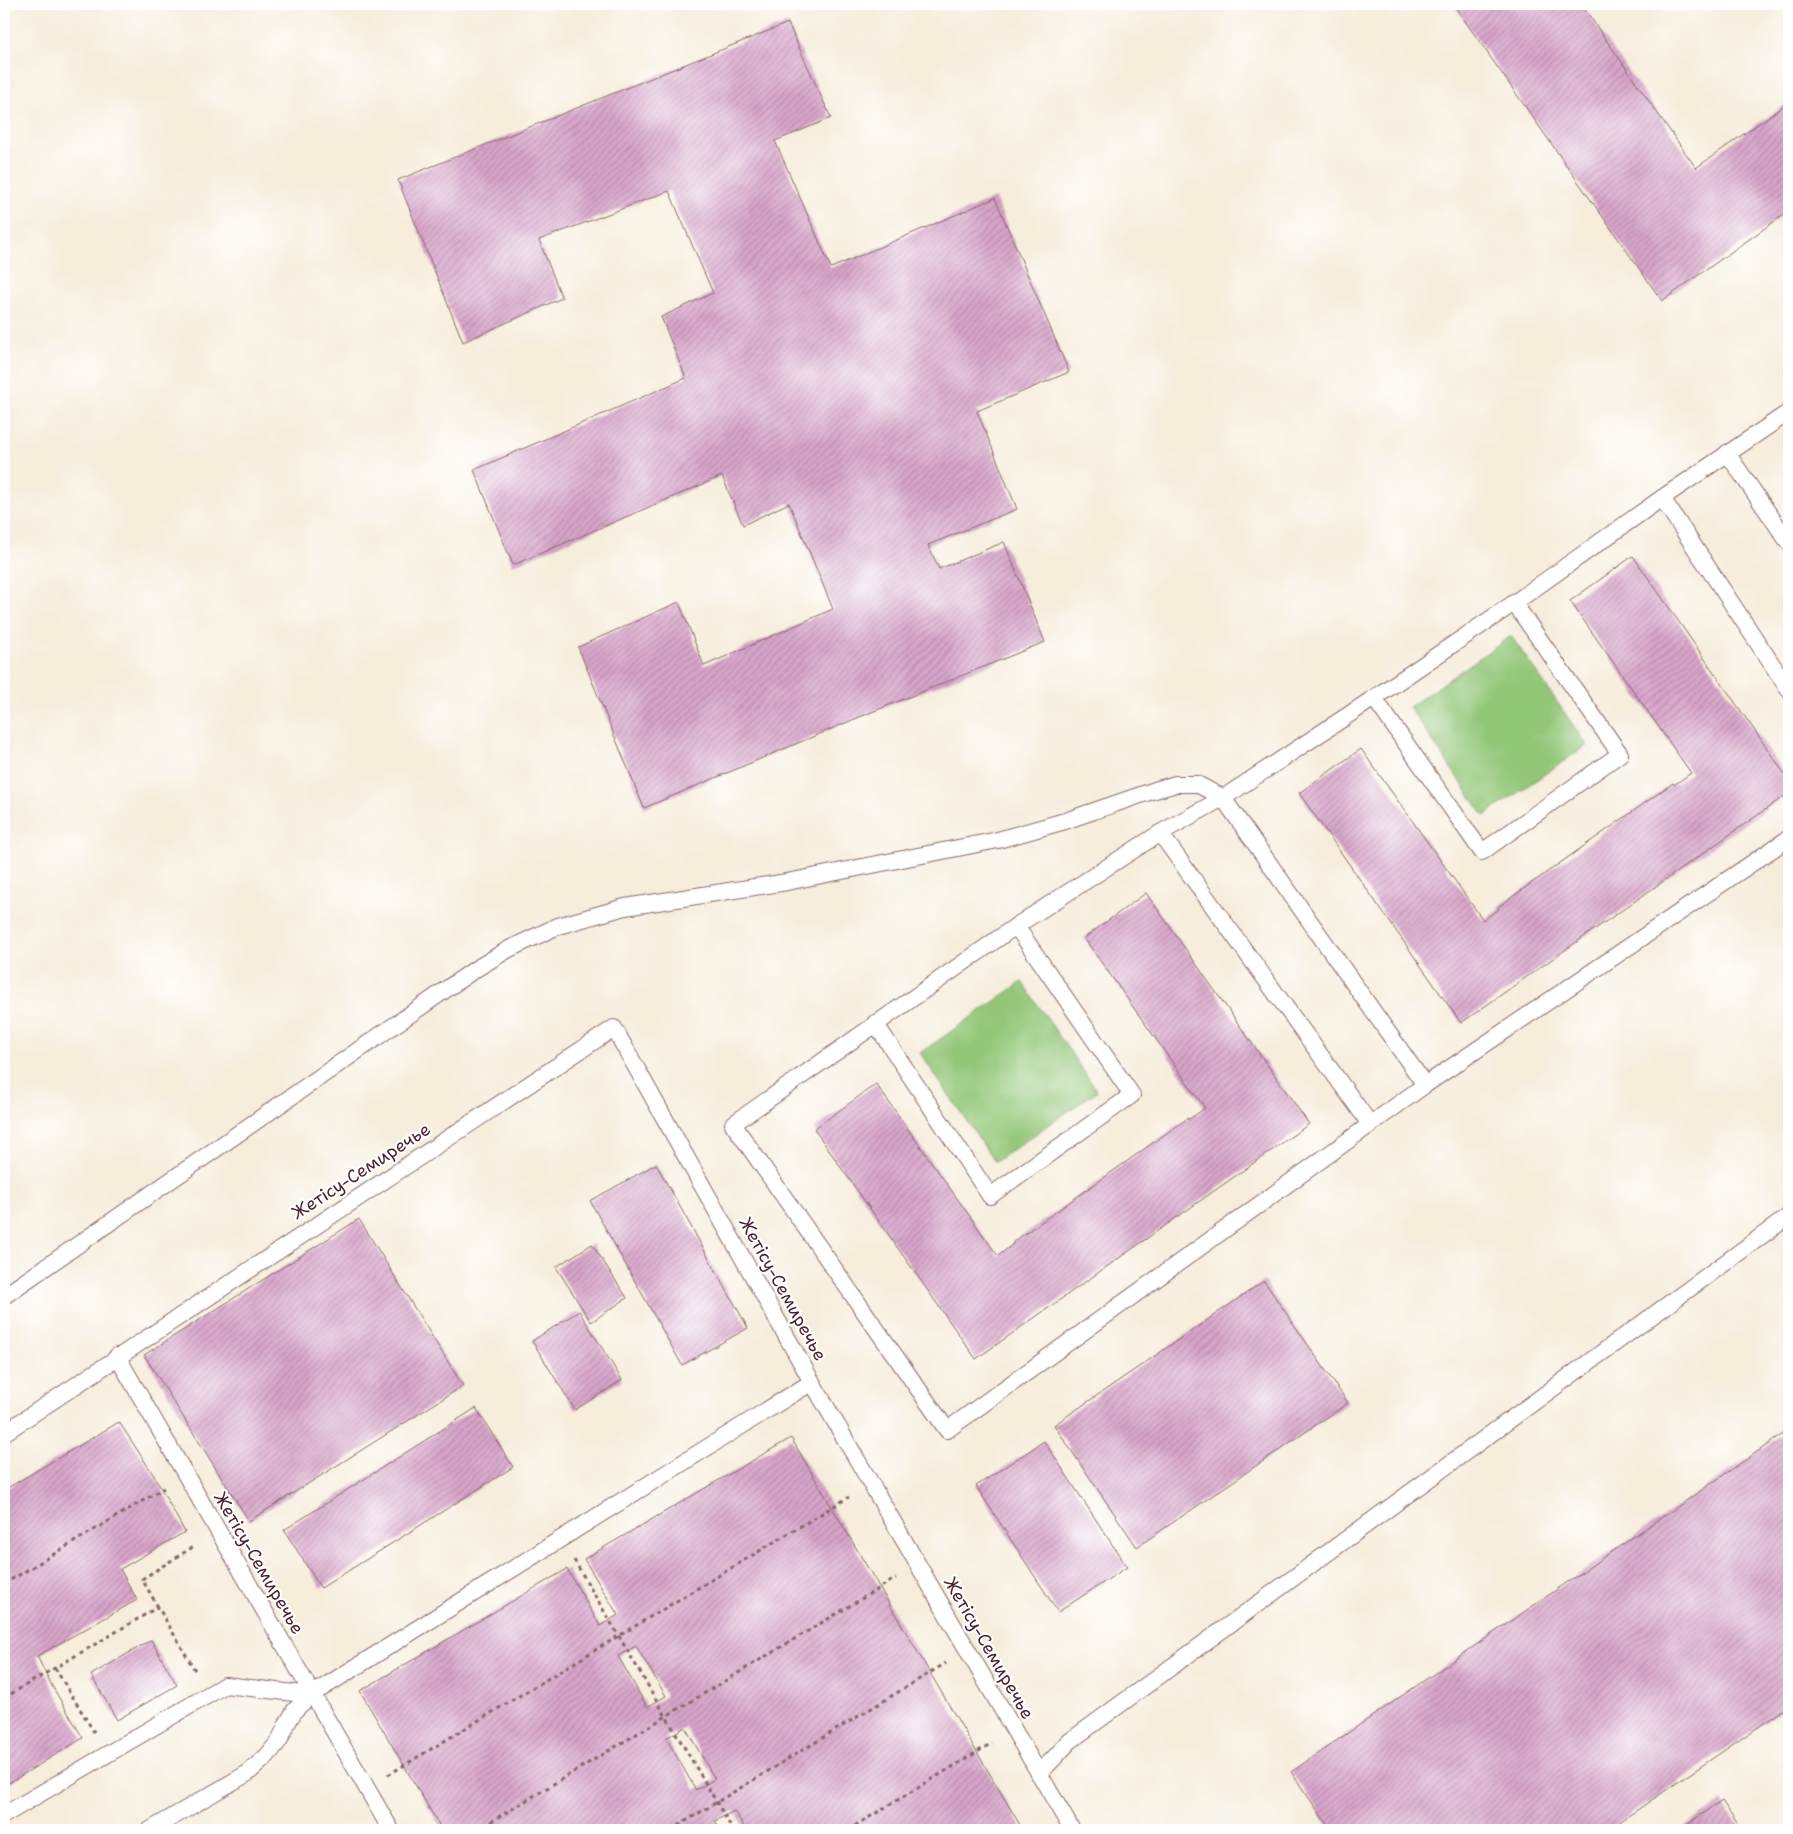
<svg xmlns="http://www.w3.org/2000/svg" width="1793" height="1834" font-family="'Shantell Sans',sans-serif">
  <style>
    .green { fill: #93c778; stroke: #6e7352 }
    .building { fill: url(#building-hatch); fill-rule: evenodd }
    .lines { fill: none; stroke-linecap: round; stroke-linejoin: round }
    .lane-casing { stroke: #866769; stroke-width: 18 }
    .path { stroke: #866769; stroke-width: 3; stroke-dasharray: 4 4; stroke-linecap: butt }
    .lane { stroke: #fff; stroke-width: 16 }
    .labels { text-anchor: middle; stroke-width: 4.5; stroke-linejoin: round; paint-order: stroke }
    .street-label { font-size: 18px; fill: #4a1f2b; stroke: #fff }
  </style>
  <defs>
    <pattern id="building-hatch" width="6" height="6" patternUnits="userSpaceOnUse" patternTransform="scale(1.25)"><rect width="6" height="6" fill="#d8a5cb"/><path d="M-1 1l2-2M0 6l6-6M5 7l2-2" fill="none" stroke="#b186a5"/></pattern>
  </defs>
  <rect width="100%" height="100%" fill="#fff"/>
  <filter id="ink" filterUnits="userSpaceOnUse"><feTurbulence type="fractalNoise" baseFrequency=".02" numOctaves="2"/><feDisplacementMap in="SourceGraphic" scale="10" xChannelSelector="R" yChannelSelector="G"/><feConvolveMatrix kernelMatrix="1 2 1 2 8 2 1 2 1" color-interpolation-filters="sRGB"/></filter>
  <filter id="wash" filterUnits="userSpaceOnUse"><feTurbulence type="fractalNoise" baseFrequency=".0096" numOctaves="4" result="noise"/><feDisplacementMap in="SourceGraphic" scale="20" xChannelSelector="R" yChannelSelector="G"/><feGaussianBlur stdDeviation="1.12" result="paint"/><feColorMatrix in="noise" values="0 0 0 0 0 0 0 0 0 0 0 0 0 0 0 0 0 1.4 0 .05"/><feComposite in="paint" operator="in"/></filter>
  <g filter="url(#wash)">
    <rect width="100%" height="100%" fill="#f6eddb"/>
    <!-- green -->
    <g class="green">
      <polygon points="1511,636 1587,745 1484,816 1409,707"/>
      <polygon points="1022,982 1097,1091 995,1162 920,1053"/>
    </g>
    <g id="blocks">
      <!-- building -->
      <g class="building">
        <polygon points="1453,4 1581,4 1696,168 1789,102 1789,211 1662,301"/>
        <polygon points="788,23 831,118 775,141 831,268 995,198 1069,372 977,411 1017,509 928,545 939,569 1004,542 1045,642 862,716 644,808 578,647 679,602 704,666 833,609 789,503 743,525 722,476 513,565 474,470 686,378 661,317 713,293 669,191 539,240 562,298 463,342 398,180"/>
        <polygon points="1633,556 1789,780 1789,793 1461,1023 1299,793 1361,749 1483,920 1499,909 1498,907 1673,783 1674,785 1691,773 1570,601"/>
        <polygon points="1146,893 1309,1124 976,1359 814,1129 876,1084 998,1256 1013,1244 1013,1242 1188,1118 1188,1120 1205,1108 1084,938"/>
        <polygon points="656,1164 748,1328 682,1365 590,1201"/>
        <polygon points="359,1219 463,1386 249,1521 144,1355"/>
        <polygon points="592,1244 627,1298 591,1322 556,1267"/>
        <polygon points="1264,1281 1348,1403 1137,1547 1054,1425"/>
        <polygon points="579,1311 622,1380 575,1410 532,1341"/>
        <polygon points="476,1408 513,1467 321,1588 284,1530"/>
        <polygon points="119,1422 153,1474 185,1532 120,1569 137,1600 37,1656 52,1686 83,1738 4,1786 4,1490"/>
        <polygon points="1789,1430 1789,1706 1608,1830 1331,1830 1291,1772"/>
        <path d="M791,1438L1023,1830H746L734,1811L715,1821L720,1830H442L360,1691L567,1569L600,1626L618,1615L584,1559ZM636,1646L666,1696L647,1707L618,1656ZM685,1727L715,1779L696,1790L666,1738Z"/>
        <polygon points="1044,1441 1127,1567 1058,1612 976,1486"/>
        <polygon points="151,1640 177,1685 117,1720 91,1675"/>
        <polygon points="1722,1801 1742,1830 1679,1830"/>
      </g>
    </g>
  </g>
  <g filter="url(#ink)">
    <use href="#blocks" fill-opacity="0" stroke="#866769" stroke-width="1"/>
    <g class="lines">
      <defs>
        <g id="lane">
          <polyline points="1789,412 1662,498 1514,603 1374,698 1223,798 1160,833 1016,926 733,1124 947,1430 1425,1085 1789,838"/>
          <polyline points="1727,453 1789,543"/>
          <polyline points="1662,498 1789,690"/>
          <polyline points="1374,698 1482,852 1620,754 1514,603"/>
          <polyline points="1160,833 1370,1124"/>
          <polyline points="875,1023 990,1196 1132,1095 1016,926"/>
          <polyline points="4,1296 474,970 509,949 558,926 625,907 787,882 998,840 1065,821 1155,790 1176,784 1197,784 1223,798 1425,1085"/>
          <polyline points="117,1356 391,1830"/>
          <polyline points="4,1433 614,1028 812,1382"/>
          <polyline points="1039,1774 1070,1741 1789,1216"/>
          <polyline points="4,1815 225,1685 311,1695 812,1382 1072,1830"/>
          <polyline points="150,1830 248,1773 267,1756 279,1741 288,1722 295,1710 311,1695"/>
        </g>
      </defs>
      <!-- lane casing -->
      <use href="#lane" class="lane-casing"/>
      <!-- path -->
      <g class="path">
        <polyline points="574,1560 733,1830"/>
        <polyline points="4,1584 164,1488"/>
        <polyline points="158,1607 142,1579 196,1545"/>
        <polyline points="55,1668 94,1732"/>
        <polyline points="4,1698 158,1607 196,1672"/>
        <polyline points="388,1775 849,1497"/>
        <polyline points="477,1830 896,1578"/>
        <polyline points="671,1830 946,1663"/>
        <polyline points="848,1830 992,1743"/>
      </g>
      <!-- lane -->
      <use href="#lane" class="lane"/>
    </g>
  </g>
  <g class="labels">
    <!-- street labels -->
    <g class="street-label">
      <text transform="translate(361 1171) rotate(-33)" y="6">Жетісу-Семиречье</text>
      <text transform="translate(783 1289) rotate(61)" y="6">Жетісу-Семиречье</text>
      <text transform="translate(259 1563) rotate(60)" y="6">Жетісу-Семиречье</text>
      <text transform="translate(989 1648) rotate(60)" y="6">Жетісу-Семиречье</text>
    </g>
  </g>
  <!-- margin -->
  <rect width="1793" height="1834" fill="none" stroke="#fff" stroke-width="20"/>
</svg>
